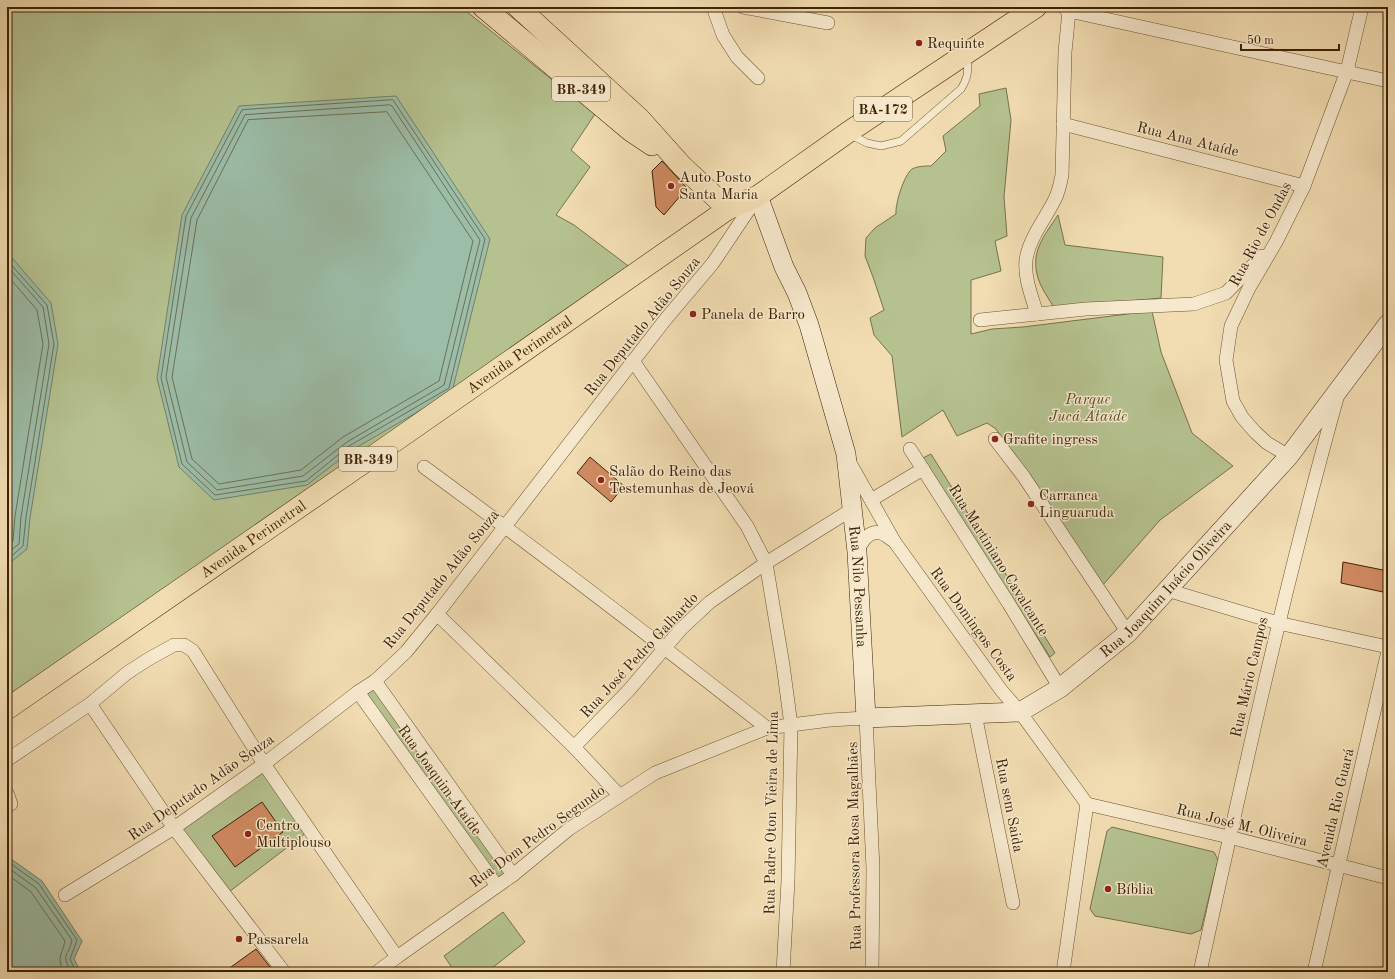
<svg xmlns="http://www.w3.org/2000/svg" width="1395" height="979" font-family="'Old Standard TT',serif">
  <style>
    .green { fill: #b5c290; stroke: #79724a }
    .water { fill: #9cbda8; stroke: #767f66 }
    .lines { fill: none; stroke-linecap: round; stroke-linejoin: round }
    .shore { stroke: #6c7056; stroke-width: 1 }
    .building { fill: #d18b62; stroke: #3d2304 }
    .lane-casing { stroke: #6a5230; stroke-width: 8 }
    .street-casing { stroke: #6a5230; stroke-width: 14 }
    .secondary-casing { stroke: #3d2304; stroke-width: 20 }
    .primary-casing { stroke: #3d2304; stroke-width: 22 }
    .lane { stroke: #f7e9cd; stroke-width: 7 }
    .street { stroke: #f7e9cd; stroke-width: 13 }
    .secondary { stroke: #f7e9cd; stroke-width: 19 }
    .primary { stroke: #f2ddb2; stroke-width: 21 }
    .poi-dot { fill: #8f2418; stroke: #f7e9cd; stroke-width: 1.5 }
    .labels { text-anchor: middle; stroke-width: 3; stroke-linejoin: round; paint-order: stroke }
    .shield { fill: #f7e9cd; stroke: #755e40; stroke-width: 1 }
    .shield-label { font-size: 14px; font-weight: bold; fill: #3d2304 }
    .poi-label { font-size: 15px; fill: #3d2304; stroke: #f7e9cd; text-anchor: start }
    .street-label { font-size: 15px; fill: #3d2304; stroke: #f7e9cd }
    .park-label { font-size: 15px; font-style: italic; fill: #5b4b27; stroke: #f7e9cd }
  </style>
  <rect width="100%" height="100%" fill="#f2ddb2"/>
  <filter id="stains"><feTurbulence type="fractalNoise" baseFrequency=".005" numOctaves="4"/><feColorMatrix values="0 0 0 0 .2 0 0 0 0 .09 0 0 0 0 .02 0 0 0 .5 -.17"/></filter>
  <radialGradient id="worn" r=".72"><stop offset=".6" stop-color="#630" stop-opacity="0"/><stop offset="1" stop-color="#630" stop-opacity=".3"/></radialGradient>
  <!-- green -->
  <g class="green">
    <polygon points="7,7 461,7 595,114 571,150 590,167 556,215 574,225 631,268 7,696"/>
    <path d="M1006,88L1011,120L1004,197L1007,236L995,241L1001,271L971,280V334L992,329L1023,327L1152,311L1161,352L1192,433L1233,466L1160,520L1102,586L996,429L987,423L957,436L943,410L902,437L892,356L874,335L870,318L884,310L873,277L865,256L866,238L875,228L896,214C895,204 904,175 912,169C918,166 925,166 931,166L946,151L943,136L980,106L979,94Z"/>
    <path d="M1058,215L1065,245L1163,257L1161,298L1054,308C1049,299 1041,288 1038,278C1030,252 1044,236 1058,215Z"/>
    <polygon points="931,454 1055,653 1050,657 923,458"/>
    <polygon points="375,681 513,875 497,886 358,692"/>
    <polygon points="264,764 310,830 225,895 174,828"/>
    <polygon points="1112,827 1214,852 1218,860 1201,930 1191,934 1095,916 1090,909 1107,831"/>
    <polygon points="503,912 525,942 487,972 455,972 444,956"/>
  </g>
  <!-- water -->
  <g class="water">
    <polygon points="396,96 490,239 452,392 352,450 307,485 214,500 179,467 157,378 182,215 239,106"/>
    <polygon points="7,255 13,259 51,303 58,344 30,518 27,549 7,565"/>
    <polygon points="7,856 42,881 82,941 74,959 81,972 7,972"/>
  </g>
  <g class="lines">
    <!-- shore -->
    <g class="shore">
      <polygon points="393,100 485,239 449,388 349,446 306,481 215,495 182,464 161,378 186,216 242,110"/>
      <polygon points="390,105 392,106 480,240 444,385 347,442 303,476 217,490 187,462 166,377 191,218 245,115"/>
      <polygon points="387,112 473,241 439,381 343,437 301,470 219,484 192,459 172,377 197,220 248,120"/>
      <polyline points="7,260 47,305 54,344 26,517 23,546 7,560"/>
      <polyline points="7,266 43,307 49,344 21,517 19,544 7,553"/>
      <polyline points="7,275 37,310 43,344 15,516 13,541 7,546"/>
      <polyline points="7,861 39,884 77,940 70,959 76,972"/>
      <path d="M7,867L36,888L72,940C69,957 60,952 71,972"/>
      <path d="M7,874L31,892L65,941C62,955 56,957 64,972"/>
    </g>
  </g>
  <!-- building -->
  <g class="building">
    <polygon points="662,161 687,188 664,215 656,207 652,171"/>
    <polygon points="590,457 624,486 611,502 577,473"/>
    <polygon points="1343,562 1388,571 1383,592 1341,583"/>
    <polygon points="262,802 283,832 235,867 212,836"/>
    <polygon points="256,949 274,972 224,972"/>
  </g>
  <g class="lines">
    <defs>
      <path id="lane" d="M851,135L867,143L881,146L901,141L961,89C969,76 968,71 967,56"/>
      <g id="street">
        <polyline points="713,7 723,35 737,57 758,78"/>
        <polyline points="743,7 828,23"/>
        <polyline points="1069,11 1388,81"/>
        <polyline points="1063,124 1304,186"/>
        <path d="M1037,314C1032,297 1024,278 1026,260C1029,238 1046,218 1055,199C1059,191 1060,184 1062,175L1065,52L1069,11L1063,7"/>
        <polyline points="980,320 1086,309 1194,304 1226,293 1262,256"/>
        <polyline points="633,361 747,526 766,563 783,665 791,725 788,881 783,972"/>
        <polyline points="995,439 1024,477 1128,633"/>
        <polyline points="910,449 1009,604 1060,688"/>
        <polyline points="1289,456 1267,443 1255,432 1242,417 1233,401 1226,360 1231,326 1249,288 1276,242 1304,186 1347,71 1362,7"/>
        <polyline points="850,463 894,541 1001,690 1020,712 1087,804"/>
        <path d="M424,467C540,552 654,639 767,728"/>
        <polyline points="871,500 923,469"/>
        <path d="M857,552C861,543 868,530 880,533C885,534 890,539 894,541"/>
        <polyline points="1167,590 1278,623 1388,647"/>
        <polyline points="437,614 574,747 619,795"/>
        <polyline points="375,681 513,875"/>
        <polyline points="358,692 497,886"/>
        <polyline points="90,704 174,828 284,972"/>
        <polyline points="975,714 1013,903"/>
        <polyline points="574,747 629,690 681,629 710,602 766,563 851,510"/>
        <polyline points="7,760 90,704 127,673 147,660 174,645 184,645 193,651 264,764 397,957"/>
        <polyline points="7,793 11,804"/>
        <polyline points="1087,804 1229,837 1388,878"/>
        <polyline points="65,895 174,828 264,764 358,692 375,681 406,652 437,614 665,320 713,263 756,199"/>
        <polyline points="377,972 397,957 513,875 569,829 655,773 767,728 830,720 866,718 873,868 872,972"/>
        <polyline points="1063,972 1087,804"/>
        <path d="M1200,972C1242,780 1284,588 1337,398"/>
        <polyline points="1314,972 1388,651"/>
      </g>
      <g id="secondary">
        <path id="s1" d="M758,196L784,267L797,293L809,325L846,454L857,552L866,718L1020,712L1060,688L1128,633L1289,456L1388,324"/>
      </g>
      <g id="primary">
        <polyline points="483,7 631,131 652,145"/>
        <polyline points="518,7 640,119 682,166 728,209"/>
        <path id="s2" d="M7,709L395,441L728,209L758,196L847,133L1036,7"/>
      </g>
    </defs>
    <!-- lane casing -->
    <use href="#lane" class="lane-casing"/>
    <!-- street casing -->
    <use href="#street" class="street-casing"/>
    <!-- secondary casing -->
    <use href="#secondary" class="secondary-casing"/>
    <!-- primary casing -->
    <use href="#primary" class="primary-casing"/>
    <!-- lane -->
    <use href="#lane" class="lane"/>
    <!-- street -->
    <use href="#street" class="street"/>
    <!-- secondary -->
    <use href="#secondary" class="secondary"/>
    <!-- primary -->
    <use href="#primary" class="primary"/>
  </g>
  <!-- markers -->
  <g class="poi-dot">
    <circle cx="919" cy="43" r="4"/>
    <circle cx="671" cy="186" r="4"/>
    <circle cx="693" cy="314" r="4"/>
    <circle cx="995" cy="439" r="4"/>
    <circle cx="601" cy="480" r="4"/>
    <circle cx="1031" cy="504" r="4"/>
    <circle cx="248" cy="834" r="4"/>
    <circle cx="1108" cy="889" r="4"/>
    <circle cx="239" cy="939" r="4"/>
  </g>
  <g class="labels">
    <!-- shield labels -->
    <g class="shield">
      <rect x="552" y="77" width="58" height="24" rx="3"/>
      <rect x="854" y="97" width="58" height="24" rx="3"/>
      <rect x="339" y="447" width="58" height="24" rx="3"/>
    </g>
    <g class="shield-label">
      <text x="581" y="94">BR-349</text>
      <text x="883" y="114">BA-172</text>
      <text x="368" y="464">BR-349</text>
    </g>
    <!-- poi labels -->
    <g class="poi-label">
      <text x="927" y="48">Requinte</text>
      <text x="679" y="182">Auto Posto<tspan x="679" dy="17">Santa Maria</tspan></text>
      <text x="701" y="319">Panela de Barro</text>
      <text x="1003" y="444">Grafite ingress</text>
      <text x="609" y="476">Salão do Reino das<tspan x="609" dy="17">Testemunhas de Jeová</tspan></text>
      <text x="1039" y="500">Carranca<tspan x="1039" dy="17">Linguaruda</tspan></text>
      <text x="256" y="830">Centro<tspan x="256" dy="17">Multiplouso</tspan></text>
      <text x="1116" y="894">Bíblia</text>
      <text x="247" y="944">Passarela</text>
    </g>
    <!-- street labels -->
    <g class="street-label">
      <text transform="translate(1188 139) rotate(14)" y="5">Rua Ana Ataíde</text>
      <text transform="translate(1260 234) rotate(-62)" y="5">Rua Rio de Ondas</text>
      <text transform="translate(642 326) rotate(-51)" y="5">Rua Deputado Adão Souza</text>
      <text dy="5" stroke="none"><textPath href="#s2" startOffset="623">Avenida Perimetral</textPath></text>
      <text dy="5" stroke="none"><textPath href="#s2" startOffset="299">Avenida Perimetral</textPath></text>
      <text transform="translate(999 560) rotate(58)" y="5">Rua Martiniano Cavalcante</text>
      <text transform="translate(441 579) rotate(-51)" y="5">Rua Deputado Adão Souza</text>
      <text dy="5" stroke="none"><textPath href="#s1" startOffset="406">Rua Nilo Pessanha</textPath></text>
      <text dy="5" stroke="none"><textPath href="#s1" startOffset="884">Rua Joaquim Inácio Oliveira</textPath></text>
      <text transform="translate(974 624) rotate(54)" y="5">Rua Domingos Costa</text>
      <text transform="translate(639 655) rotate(-47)" y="5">Rua José Pedro Galhardo</text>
      <text transform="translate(1249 677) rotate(-77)" y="5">Rua Mário Campos</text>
      <text transform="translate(440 780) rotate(54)" y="5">Rua Joaquim Ataíde</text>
      <text transform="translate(201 787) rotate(-35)" y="5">Rua Deputado Adão Souza</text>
      <text transform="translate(1010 805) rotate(79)" y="5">Rua sem Saida</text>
      <text transform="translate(1335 808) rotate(-77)" y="5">Avenida Rio Guará</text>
      <text transform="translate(771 813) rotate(-89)" y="5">Rua Padre Oton Vieira de Lima</text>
      <text transform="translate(1242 825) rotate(14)" y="5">Rua José M. Oliveira</text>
      <text transform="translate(537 836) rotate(-36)" y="5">Rua Dom Pedro Segundo</text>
      <text transform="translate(854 846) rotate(-91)" y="5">Rua Professora Rosa Magalhães</text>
    </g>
    <!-- park labels -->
    <g class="park-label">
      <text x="1088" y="404">Parque<tspan x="1088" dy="17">Jucá Ataíde</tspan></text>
    </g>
  </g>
  <!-- margin -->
  <rect width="1395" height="979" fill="none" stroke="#f2ddb2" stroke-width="24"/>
  <rect x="8" y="8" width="1379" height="963" fill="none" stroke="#3d2304" stroke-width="2"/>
  <rect x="12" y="12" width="1371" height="955" fill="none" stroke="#3d2304"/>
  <!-- scale -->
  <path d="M1241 44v6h98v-6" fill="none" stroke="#3d2304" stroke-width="2"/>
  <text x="1247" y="44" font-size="12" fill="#3d2304" stroke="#f7e9cd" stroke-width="3" paint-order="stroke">50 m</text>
  <rect width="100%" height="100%" filter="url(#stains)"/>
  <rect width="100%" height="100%" fill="url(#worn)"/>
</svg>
